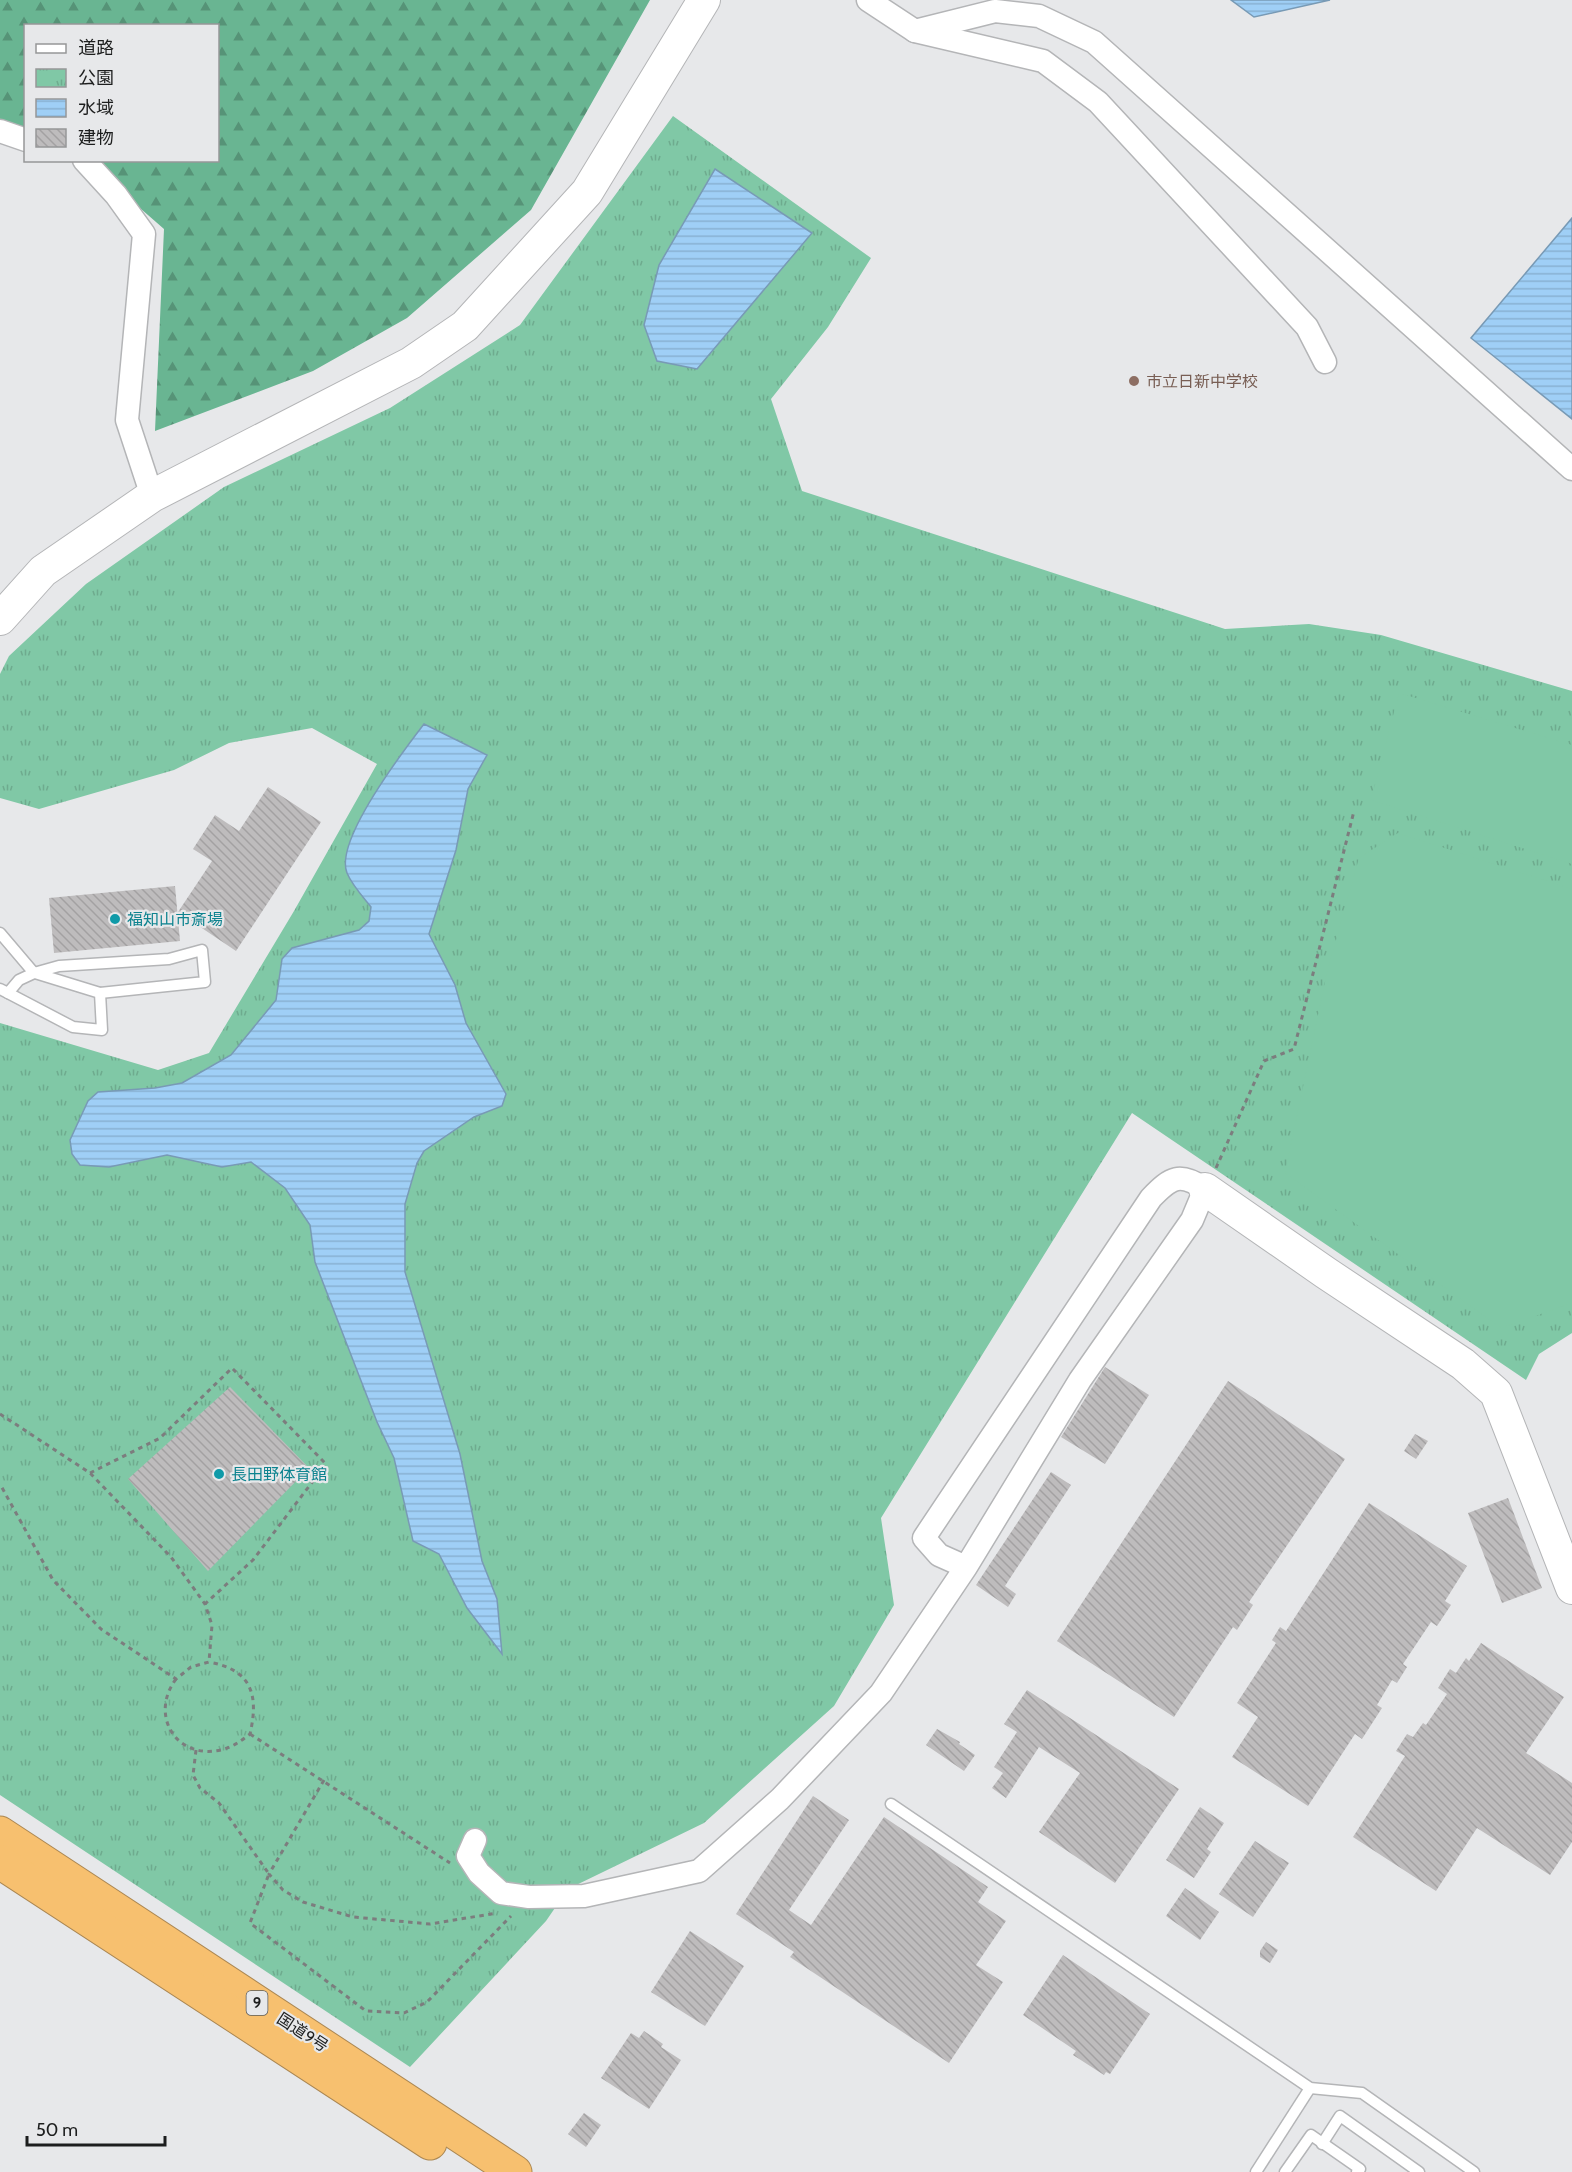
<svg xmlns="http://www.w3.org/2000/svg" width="1572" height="2172" font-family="Cabin,'Noto Sans JP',sans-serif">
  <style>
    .forest { fill: url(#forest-firs) }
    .park { fill: url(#park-tufts) }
    .garden { fill: #80c8a6 }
    .water { fill: url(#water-rules); stroke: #789ab5; stroke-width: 1.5 }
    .building { fill: url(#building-back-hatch) }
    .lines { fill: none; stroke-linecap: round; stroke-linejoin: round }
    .lane-casing { stroke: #b4b5b7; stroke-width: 13 }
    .street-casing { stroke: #b4b5b7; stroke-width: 25 }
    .secondary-casing { stroke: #b4b5b7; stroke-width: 34 }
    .highway-casing { stroke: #ab8753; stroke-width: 35 }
    .path { stroke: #7c7d7e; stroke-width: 3; stroke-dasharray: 4.5 4.5; stroke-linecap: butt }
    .lane { stroke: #fff; stroke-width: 10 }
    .street { stroke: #fff; stroke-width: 22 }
    .secondary { stroke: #fff; stroke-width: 32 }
    .highway { stroke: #f7c06f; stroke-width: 33 }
    .education-dot { fill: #8d6e63; stroke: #e7e8ea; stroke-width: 2 }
    .culture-dot { fill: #0f9aa8; stroke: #e7e8ea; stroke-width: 2 }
    .labels { text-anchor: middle; stroke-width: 4.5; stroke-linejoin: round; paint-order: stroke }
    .shield { fill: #e7e8ea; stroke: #5a5b5b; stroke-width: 1.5 }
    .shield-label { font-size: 15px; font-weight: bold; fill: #1d1e1e }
    .education-label { font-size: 16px; fill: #785e54; stroke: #e7e8ea; text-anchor: start }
    .culture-label { font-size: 16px; fill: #0d838f; stroke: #e7e8ea; text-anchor: start }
    .street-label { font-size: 16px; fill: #1d1e1e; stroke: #e7e8ea }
  </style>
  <defs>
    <pattern id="forest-firs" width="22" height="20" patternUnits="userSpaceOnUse" patternTransform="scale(1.5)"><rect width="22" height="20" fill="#69b592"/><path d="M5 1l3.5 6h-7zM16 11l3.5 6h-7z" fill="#569377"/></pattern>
    <pattern id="park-tufts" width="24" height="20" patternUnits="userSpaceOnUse" patternTransform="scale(1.5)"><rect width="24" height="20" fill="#80c8a6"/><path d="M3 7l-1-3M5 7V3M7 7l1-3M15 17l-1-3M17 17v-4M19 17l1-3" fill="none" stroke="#6eab8e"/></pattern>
    <pattern id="water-rules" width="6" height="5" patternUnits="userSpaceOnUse" patternTransform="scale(1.5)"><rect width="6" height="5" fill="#9fcff6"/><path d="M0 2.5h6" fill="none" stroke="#88b1d2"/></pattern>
    <pattern id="building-back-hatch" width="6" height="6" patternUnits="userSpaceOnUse" patternTransform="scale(1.5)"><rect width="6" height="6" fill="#bebcbd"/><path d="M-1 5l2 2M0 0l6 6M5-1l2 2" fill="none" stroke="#a3a1a2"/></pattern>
  </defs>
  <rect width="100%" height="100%" fill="#e7e8ea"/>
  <!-- forest -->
  <polygon class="forest" points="0,0 650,0 531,210 407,318 313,371 155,431 164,229 86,161 218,160 218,26 26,26 25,130 0,122"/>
  <!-- park -->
  <polygon class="park" points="673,116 871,258 828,327 771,399 802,491 1225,629 1309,624 1381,635 1572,691 1572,1333 1539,1354 1526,1380 1132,1113 881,1518 894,1605 834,1706 704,1823 568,1889 546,1921 410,2067 0,1795 0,1023 158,1070 209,1053 294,911 377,764 312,728 229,743 174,770 39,809 0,798 0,674 9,656 86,584 224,487 390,408 520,325"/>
  <!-- garden -->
  <g class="garden">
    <polygon points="1399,693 1572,745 1572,864 1371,800"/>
    <polygon points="1398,833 1572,889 1572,1303 1501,1328 1285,1173 1327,972 1359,858"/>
  </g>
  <!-- water -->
  <g class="water">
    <polygon points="1231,0 1330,0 1254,17"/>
    <polygon points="715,169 812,233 697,369 657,361 644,325 659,265"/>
    <polygon points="1572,218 1572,419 1471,338"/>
    <path d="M424,724L487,755L468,789L456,850L429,934L455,985L466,1023L506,1094L502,1106L474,1117L424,1151L417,1163L405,1204V1272L460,1454L482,1561L497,1599L502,1654L467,1608L439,1554L413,1541L394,1458L377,1422L315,1262L310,1225L285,1188L251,1162L222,1167L167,1155L109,1167L80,1165L72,1154L70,1140L88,1101L98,1092L155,1088L182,1083L231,1055L276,1000L282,959L292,948L359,930L369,921L371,907C363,897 352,885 347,873C334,841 404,750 424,724Z"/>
  </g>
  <!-- building -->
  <g class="building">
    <polygon points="268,787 321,822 236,951 178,912 212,861 193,849 215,815 239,831"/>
    <polygon points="175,886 180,941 54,953 49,898"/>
    <polygon points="1105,1367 1149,1395 1105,1464 1061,1437"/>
    <polygon points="1228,1381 1345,1459 1249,1602 1253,1605 1237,1630 1233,1627 1174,1717 1057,1641"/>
    <polygon points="230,1387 309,1468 208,1571 128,1479"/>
    <polygon points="1415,1434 1428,1441 1416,1459 1404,1451"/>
    <polygon points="1051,1472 1071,1485 1005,1586 1016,1594 1008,1607 976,1585"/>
    <polygon points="1508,1498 1542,1588 1502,1603 1468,1513"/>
    <polygon points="1369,1503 1467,1566 1445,1601 1451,1605 1437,1626 1431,1622 1403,1664 1407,1667 1397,1683 1392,1680 1377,1705 1382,1708 1362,1739 1355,1734 1308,1806 1232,1757 1258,1717 1237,1703 1276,1643 1272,1640 1280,1627 1286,1631"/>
    <polygon points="1481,1643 1564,1697 1526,1753 1572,1783 1572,1842 1550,1875 1477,1828 1436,1891 1353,1837 1405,1756 1396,1751 1407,1734 1413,1737 1423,1723 1426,1725 1447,1694 1438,1688 1450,1669 1456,1673 1466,1658 1469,1661"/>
    <polygon points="1027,1690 1179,1789 1115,1883 1039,1832 1080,1773 1039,1747 1006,1798 992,1788 1003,1773 994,1767 1017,1732 1004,1724"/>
    <polygon points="937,1729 960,1742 959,1744 975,1755 964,1771 926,1745"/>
    <polygon points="813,1796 849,1820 789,1910 811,1925 884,1817 988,1887 978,1902 1006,1921 976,1965 1003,1982 949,2063 790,1957 794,1952 736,1914"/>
    <polygon points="1200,1807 1224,1823 1207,1849 1211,1852 1194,1878 1166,1860"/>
    <polygon points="1255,1841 1289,1863 1253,1917 1219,1894"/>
    <polygon points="1185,1888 1219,1912 1200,1940 1166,1916"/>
    <polygon points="690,1931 744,1966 705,2026 651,1992"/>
    <polygon points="1266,1942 1278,1950 1270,1963 1260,1957 1260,1951"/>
    <polygon points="1063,1955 1150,2014 1110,2074 1106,2072 1104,2075 1073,2055 1076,2051 1023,2015"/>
    <polygon points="644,2031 663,2044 661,2047 681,2060 649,2109 601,2078 631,2033 639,2038"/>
    <polygon points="584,2113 601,2125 586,2147 568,2134"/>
  </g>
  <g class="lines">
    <defs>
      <g id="lane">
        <polyline points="0,933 34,973 19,980 8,993 0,989"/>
        <polyline points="34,973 59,966 169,959 202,950 205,982 100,993"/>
        <polyline points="8,993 73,1027 102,1030 100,993 35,973"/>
        <polyline points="891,1804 1310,2088 1362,2093 1474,2172"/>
        <polyline points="1322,2144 1340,2116 1419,2172"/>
        <polyline points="1256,2172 1310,2088"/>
        <polyline points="1285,2172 1311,2135 1360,2169 1357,2172"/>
      </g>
      <g id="street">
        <polyline points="868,0 915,31 1043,61 1098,102 1307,327 1325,362"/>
        <polyline points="915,31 995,11 1039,16 1094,42 1572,469"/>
        <polyline points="0,131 26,140"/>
        <polyline points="84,160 116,195 144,234 127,420 152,496"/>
        <path d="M475,1840L468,1856L479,1873L501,1893L529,1897L584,1896L699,1871L780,1799L881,1693L966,1567L1080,1380L1192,1220L1205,1189C1180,1172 1171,1177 1151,1198L924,1538L939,1555L966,1567"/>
      </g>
      <g id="secondary">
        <polyline points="0,619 43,571 152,496 411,363 465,326 587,192 704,0"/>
        <polyline points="1205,1189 1326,1273 1463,1364 1496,1393 1572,1588"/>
      </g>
      <g id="highway">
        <polyline points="0,1833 515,2172"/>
        <polyline points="0,1862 430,2143"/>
      </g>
    </defs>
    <!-- lane casing -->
    <use href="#lane" class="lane-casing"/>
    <!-- street casing -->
    <use href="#street" class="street-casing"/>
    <!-- secondary casing -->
    <use href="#secondary" class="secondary-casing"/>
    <!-- highway casing -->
    <use href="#highway" class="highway-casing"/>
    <!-- path -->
    <g class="path">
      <polyline points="1216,1168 1264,1061 1294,1049 1354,811"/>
      <polyline points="0,1414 90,1473 171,1557 205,1604 212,1625 209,1662 191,1667 176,1679 101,1629 53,1580 0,1484"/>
      <polyline points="90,1473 160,1438 232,1368 326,1464 253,1560 205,1604"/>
      <path d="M176,1679C149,1715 176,1760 221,1750C233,1747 241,1741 250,1734C259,1695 252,1670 209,1662"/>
      <polyline points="250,1734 450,1863"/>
      <polyline points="196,1750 193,1775 200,1788 219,1803 269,1874 250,1923 366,2011 404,2013 427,2002 511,1916"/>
      <polyline points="324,1780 269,1874 283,1890 303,1902 353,1917 430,1924 497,1913"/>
    </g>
    <!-- lane -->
    <use href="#lane" class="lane"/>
    <!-- street -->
    <use href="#street" class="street"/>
    <!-- secondary -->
    <use href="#secondary" class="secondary"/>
    <!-- highway -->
    <use href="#highway" class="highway"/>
  </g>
  <!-- markers -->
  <circle class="education-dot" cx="1134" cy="381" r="6"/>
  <g class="culture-dot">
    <circle cx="115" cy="919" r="6"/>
    <circle cx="219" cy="1474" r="6"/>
  </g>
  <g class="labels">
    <!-- shield labels -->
    <rect class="shield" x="246.5" y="1991" width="21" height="24" rx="4.5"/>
    <g class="shield-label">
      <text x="257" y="2008">9</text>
    </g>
    <!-- education labels -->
    <g class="education-label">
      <text x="1146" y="387">市立日新中学校</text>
    </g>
    <!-- culture labels -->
    <g class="culture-label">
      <text x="127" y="925">福知山市斎場</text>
      <text x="231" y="1480">長田野体育館</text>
    </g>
    <!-- street labels -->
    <g class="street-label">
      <text transform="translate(303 2032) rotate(33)" y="6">国道9号</text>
    </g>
  </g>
  <!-- legend -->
  <rect x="24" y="24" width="195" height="138" fill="#e7e8ea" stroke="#969798" stroke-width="1.5"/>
  <rect x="36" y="44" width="30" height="9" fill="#ffffff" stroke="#969798" stroke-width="1.5"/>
  <text x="78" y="54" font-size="18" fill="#1d1e1e">道路</text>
  <rect x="36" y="69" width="30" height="18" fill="url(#park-tufts)" stroke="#969798" stroke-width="1.5"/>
  <text x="78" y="84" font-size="18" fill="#1d1e1e">公園</text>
  <rect x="36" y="99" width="30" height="18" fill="url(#water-rules)" stroke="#969798" stroke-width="1.5"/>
  <text x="78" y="114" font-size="18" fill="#1d1e1e">水域</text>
  <rect x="36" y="129" width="30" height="18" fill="url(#building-back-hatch)" stroke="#969798" stroke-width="1.5"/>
  <text x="78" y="144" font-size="18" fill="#1d1e1e">建物</text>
  <!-- scale -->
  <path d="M27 2136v9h138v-9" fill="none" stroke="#1d1e1e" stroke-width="3"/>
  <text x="36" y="2136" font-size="18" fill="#1d1e1e" stroke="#e7e8ea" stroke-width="4.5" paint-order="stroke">50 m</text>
</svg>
